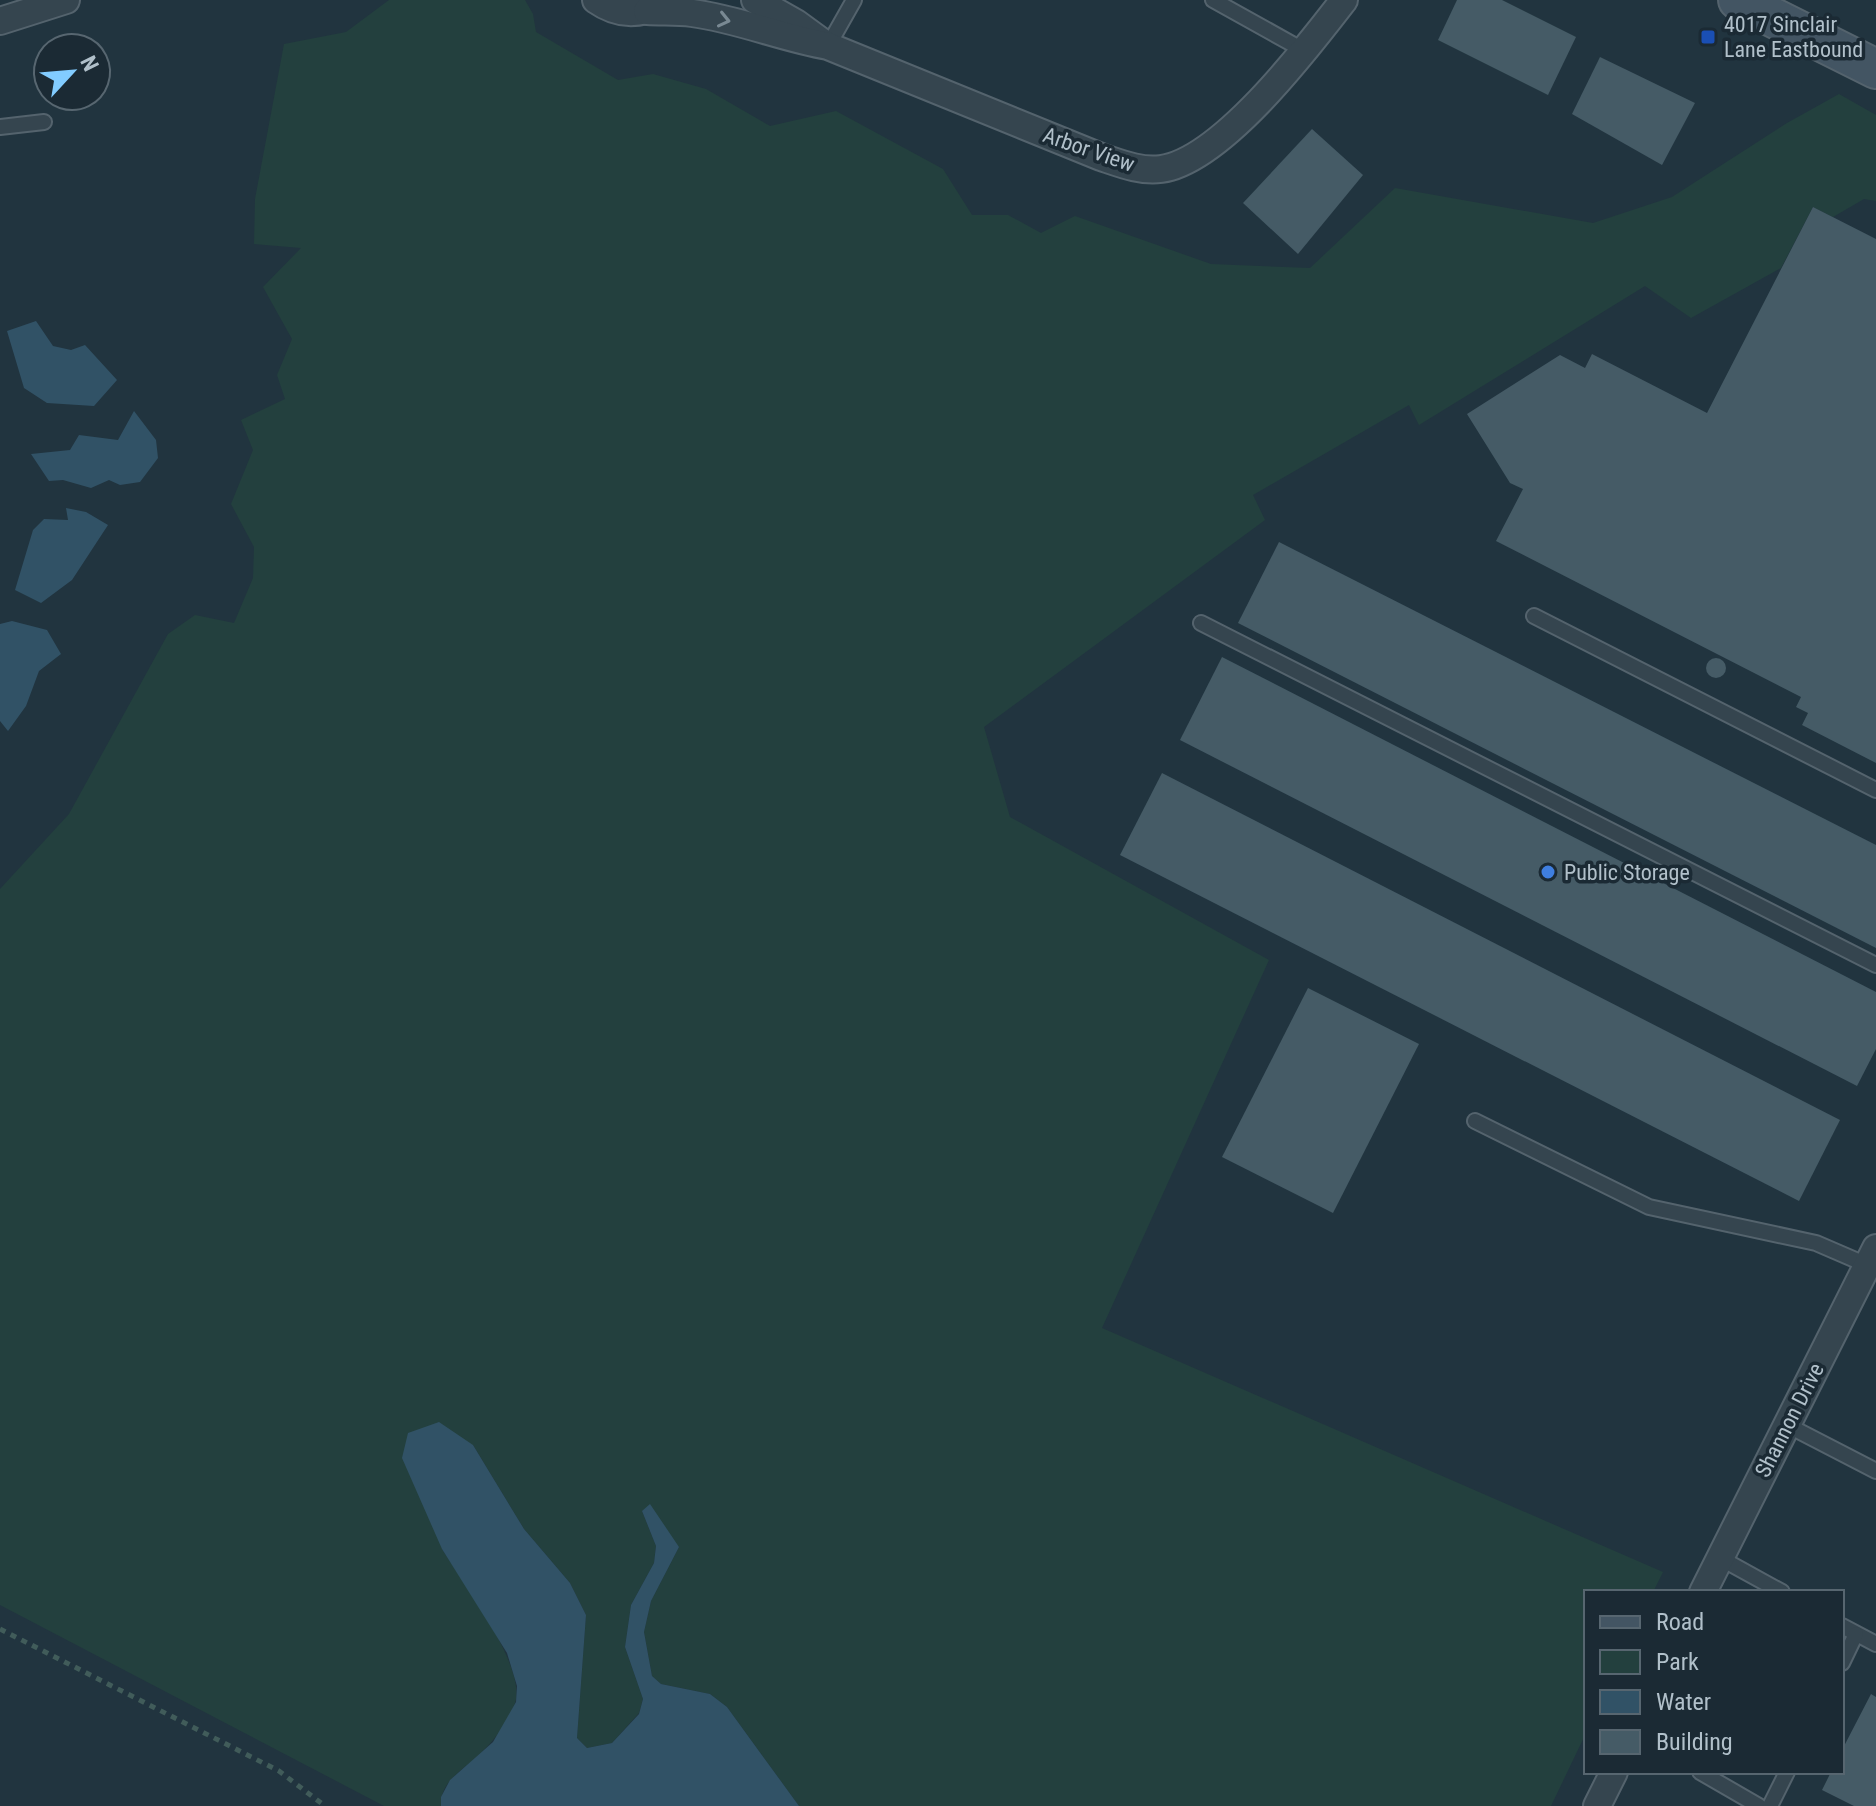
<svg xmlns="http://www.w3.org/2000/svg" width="1876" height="1806" font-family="'Roboto Condensed',sans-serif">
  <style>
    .green { fill: #23403e }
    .water { fill: #315266 }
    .building { fill: #455b66 }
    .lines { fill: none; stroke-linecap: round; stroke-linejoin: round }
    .service-casing { stroke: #54636d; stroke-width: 18 }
    .minor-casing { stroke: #54636d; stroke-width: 30 }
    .secondary-casing { stroke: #54636d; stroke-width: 42 }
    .path { stroke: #415c5a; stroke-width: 5; stroke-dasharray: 6 6; stroke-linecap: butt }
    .service { stroke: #35454f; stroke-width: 14 }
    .minor { stroke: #35454f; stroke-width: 26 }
    .secondary { stroke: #435563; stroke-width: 38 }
    .oneway { stroke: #798993 }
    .transit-dot { fill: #1a4fb4; stroke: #1b2a34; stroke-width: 3 }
    .shop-dot { fill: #3f7fe0; stroke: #1b2a34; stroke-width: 3 }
    .labels { text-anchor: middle; stroke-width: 7; stroke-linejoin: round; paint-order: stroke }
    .poi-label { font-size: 22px; fill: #b1c0ca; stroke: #1b2a34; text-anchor: start }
    .street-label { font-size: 22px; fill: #b1c0ca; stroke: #1b2a34 }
  </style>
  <rect width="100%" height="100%" fill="#21343f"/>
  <!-- green -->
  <path class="green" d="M389,0H525L533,14L536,32L618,80L653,74L706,89L770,126L836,111L943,169L972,215H1008L1041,233L1075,216L1211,264L1310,268L1395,188L1593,223L1672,197L1787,123L1839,94L1876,115V201L1864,199L1833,217L1813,207L1781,268L1691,318L1645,286L1419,425L1409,405L1253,495L1265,520L984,727L1010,817L1269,960L1102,1328L1663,1572L1653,1592H1586V1733L1551,1806H799L727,1707L710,1694L661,1684L652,1676L644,1632L651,1601L679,1547L642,1511L656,1546L654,1563L631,1605L625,1647L643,1699L639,1713L612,1743L587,1748L577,1738L586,1615L570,1583L524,1529L473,1445L442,1549C462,1581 527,1667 515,1703C507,1727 489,1746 471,1762C456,1774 440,1785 441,1806H384L0,1605V889L69,814L168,634L195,615L234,623L253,578L254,547L231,504L253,450L241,420L285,399L277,375L292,339L263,287L301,248L254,244L255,199L284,44L346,32Z"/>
  <!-- water -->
  <g class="water">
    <polygon points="36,321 53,346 71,350 85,345 117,380 94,406 47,403 24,388 7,331"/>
    <polygon points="134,411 156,440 158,458 140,482 120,485 109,480 91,488 63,480 49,481 31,454 70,450 79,435 118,440"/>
    <polygon points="66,508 86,512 108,525 72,580 41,603 15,590 33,530 44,519 68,520"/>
    <polygon points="12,621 47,630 61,654 39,671 26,706 8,731 0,721 0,624"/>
    <polygon points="439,1422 473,1445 524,1529 570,1583 586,1615 577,1738 587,1748 612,1743 639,1714 643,1699 625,1647 631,1605 654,1563 656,1546 642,1511 650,1504 679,1547 651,1601 644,1632 652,1676 661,1684 710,1694 727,1707 799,1806 441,1806 441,1797 450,1780 493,1742 516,1702 517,1686 507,1653 442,1549 402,1458 408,1433"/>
  </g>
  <!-- building -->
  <g class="building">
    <polygon points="1457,0 1502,0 1576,37 1548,95 1438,40"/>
    <polygon points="1600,57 1695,103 1662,165 1572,114"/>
    <polygon points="1312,129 1363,175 1298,254 1243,203"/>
    <polygon points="1813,207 1876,239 1876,763 1802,725 1808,713 1796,707 1801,697 1496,541 1523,489 1510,483 1467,414 1560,355 1585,368 1592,354 1707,413"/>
    <polygon points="1279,542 1876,845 1876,948 1238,623"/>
    <polygon points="1222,657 1876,992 1876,1049 1857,1086 1180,740"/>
    <circle cx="1716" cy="668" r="10"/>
    <polygon points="1162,773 1840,1120 1799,1201 1120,855"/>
    <polygon points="1308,988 1419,1044 1333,1213 1222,1157"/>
    <polygon points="1871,1694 1876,1697 1876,1806 1854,1806 1822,1790 1831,1772 1842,1772 1842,1750"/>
  </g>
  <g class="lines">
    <defs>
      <g id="service">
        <polyline points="1213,0 1303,50"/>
        <polyline points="828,46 854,0"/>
        <polyline points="0,127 44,122"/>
        <polyline points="1534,616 1876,790"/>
        <polyline points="1201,623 1876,965"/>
        <polyline points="1475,1121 1649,1207 1816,1243 1867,1265"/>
        <polyline points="1787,1425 1876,1471"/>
        <polyline points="1720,1558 1782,1592"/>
        <polyline points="1842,1626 1876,1644"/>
        <polyline points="1842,1663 1856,1634"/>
        <polyline points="1700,1772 1759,1806"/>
        <polyline points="1770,1806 1787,1772"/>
      </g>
      <g id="minor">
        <path d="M596,0C619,16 639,15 663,4"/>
        <polyline points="755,0 796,23 822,42"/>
        <path d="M647,11C662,12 677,11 692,13C738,19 782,38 828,46L1101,157C1119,163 1141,172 1161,169C1221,161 1307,48 1344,0"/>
        <polyline points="0,21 66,0"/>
        <polyline points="1703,1592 1876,1248"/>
        <polyline points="1597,1806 1614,1772"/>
      </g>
      <polyline id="secondary" points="1738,0 1876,69"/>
    </defs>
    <!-- service casing -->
    <use href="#service" class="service-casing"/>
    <!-- minor casing -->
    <use href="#minor" class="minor-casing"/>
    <!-- secondary casing -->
    <use href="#secondary" class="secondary-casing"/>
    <!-- path -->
    <polyline class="path" points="0,1629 279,1771 325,1806"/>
    <!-- service -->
    <use href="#service" class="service"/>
    <!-- minor -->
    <use href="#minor" class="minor"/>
    <!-- secondary -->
    <use href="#secondary" class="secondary"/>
  </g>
  <!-- one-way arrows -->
  <defs><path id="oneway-chevron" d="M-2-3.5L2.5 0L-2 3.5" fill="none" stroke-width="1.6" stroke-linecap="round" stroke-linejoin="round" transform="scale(2)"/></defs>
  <use class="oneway" href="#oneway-chevron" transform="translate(724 20) rotate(13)"/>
  <!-- markers -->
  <rect class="transit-dot" x="1700" y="29" width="16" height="16" rx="4"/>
  <circle class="shop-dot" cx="1548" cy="872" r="8"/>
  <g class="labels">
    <!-- poi labels -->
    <g class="poi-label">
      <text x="1724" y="32">4017 Sinclair<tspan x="1724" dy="25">Lane Eastbound</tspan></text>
      <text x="1564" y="880">Public Storage</text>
    </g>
    <!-- street labels -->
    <g class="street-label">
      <text transform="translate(1089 149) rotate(19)" y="8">Arbor View</text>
      <text transform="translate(1789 1420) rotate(-63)" y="8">Shannon Drive</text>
    </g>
  </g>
  <!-- legend -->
  <rect x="1584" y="1590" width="260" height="184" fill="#1b2a34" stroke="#576670" stroke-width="2"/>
  <rect x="1600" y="1616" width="40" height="12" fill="#435563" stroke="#576670" stroke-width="2"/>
  <text x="1656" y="1630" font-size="24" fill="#b1c0ca">Road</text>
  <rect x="1600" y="1650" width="40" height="24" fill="#23403e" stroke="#576670" stroke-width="2"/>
  <text x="1656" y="1670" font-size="24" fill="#b1c0ca">Park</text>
  <rect x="1600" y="1690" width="40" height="24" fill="#315266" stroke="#576670" stroke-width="2"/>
  <text x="1656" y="1710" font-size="24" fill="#b1c0ca">Water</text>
  <rect x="1600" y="1730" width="40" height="24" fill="#455b66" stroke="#576670" stroke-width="2"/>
  <text x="1656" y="1750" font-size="24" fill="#b1c0ca">Building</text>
  <!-- north arrow -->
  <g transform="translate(72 72) rotate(64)"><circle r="38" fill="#1b2a34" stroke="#576670" stroke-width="2"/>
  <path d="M0-6L14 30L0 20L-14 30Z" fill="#82ccff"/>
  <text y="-12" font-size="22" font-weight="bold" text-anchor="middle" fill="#b1c0ca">N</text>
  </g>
</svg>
